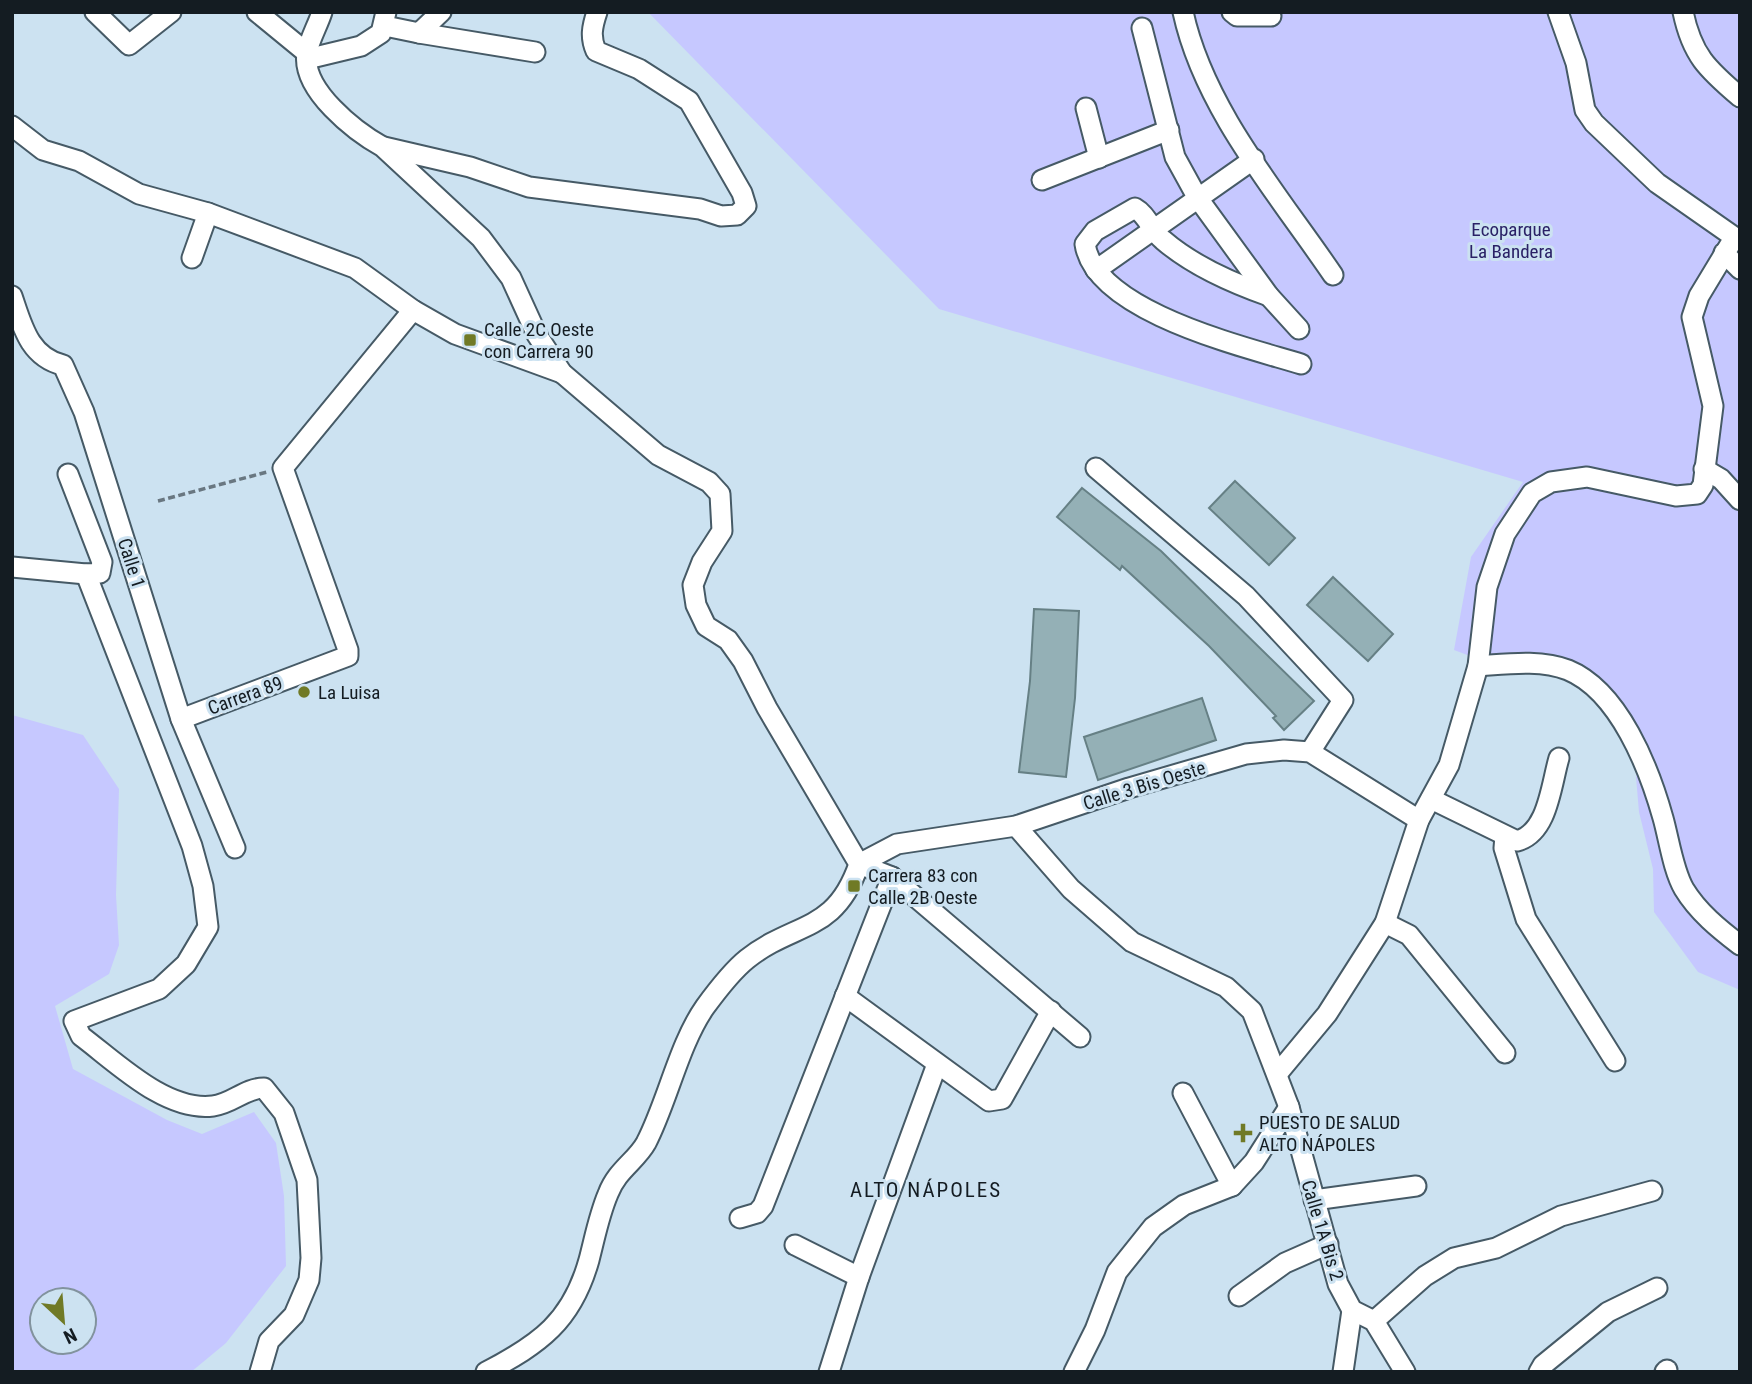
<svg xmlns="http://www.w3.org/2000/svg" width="1752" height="1384" font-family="'Roboto Condensed',sans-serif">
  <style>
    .green { fill: #c6c8ff; fill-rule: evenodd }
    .building { fill: #94b0b6; stroke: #668085; stroke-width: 2 }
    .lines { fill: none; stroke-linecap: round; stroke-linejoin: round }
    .minor-casing { stroke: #465a66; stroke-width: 23 }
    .path { stroke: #697781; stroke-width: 3.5; stroke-dasharray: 7 3.5; stroke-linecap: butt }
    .minor { stroke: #fff; stroke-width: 19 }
    .poi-dot { fill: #707a26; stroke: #cce2f1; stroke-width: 2.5 }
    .labels { text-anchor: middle; stroke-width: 6; stroke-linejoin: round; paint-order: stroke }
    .park-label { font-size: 19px; fill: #2a2166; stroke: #cce2f1 }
    .poi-label { font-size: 19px; fill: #141c22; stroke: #cce2f1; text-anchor: start }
    .street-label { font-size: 19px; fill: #141c22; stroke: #cce2f1 }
    .neighbourhood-label { font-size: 21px; letter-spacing: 2px; fill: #141c22; stroke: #cce2f1 }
  </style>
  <rect width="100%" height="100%" fill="#cce2f1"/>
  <!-- green -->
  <g class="green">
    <polygon points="648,12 1740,12 1740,990 1698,972 1654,912 1653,869 1639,812 1636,777 1639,765 1612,706 1580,681 1533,662 1494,665 1454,650 1471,557 1523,482 939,309"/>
    <path d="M12,715L83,735L119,789L116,895L119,945L109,974L55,1006L73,1069L167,1120L202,1134L254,1112L276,1143L284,1196L286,1266L226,1343L191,1372H12ZM42,1300H84V1342H42Z"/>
  </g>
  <!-- building -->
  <g class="building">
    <polygon points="1235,481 1295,538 1269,565 1209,508"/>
    <polygon points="1082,488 1161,551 1314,701 1284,730 1273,718 1276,716 1209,646 1122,566 1120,570 1057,517"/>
    <polygon points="1333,577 1393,634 1368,661 1307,605"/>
    <polygon points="1034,609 1079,611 1075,698 1066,777 1019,772 1030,681"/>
    <polygon points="1202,698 1216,740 1098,780 1084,737"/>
  </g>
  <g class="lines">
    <defs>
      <g id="minor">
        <polyline points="95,12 129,45 171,12"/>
        <polyline points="257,12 307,53"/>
        <path d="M322,12C318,25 309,40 307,53C301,90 356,132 383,147L481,238L511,278L537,335L562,373L658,455L709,482L720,494L722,531L702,562L693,585L696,605L706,626L728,640L743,661L767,708L859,864C835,934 795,921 747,959C732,971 716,992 705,1007C679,1044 667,1103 646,1143C636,1161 617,1170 608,1194C599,1215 595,1237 589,1260C572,1321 540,1344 486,1372"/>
        <path d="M1183,12C1204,109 1278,194 1333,275"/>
        <polyline points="1232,12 1237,16 1271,16"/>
        <polyline points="1558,12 1576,63 1585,110 1594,123 1657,183 1740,241"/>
        <path d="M1683,12C1692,55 1707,69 1740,97"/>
        <polyline points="385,26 419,33 441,12"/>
        <polyline points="1142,28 1175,157 1197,197 1269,296 1299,329"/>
        <polyline points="419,33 535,52"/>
        <polyline points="307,59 361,46 381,33 386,12"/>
        <polyline points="1086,108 1099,158"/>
        <polyline points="12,126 43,150 79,161 139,194 208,213 355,268 413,310 455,334 562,373"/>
        <path d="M384,147L470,167L529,187L700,209L721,216L737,215L746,206L742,193L689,101L639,69L596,51C590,37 592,27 597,12"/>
        <polyline points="1042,180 1169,130"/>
        <polyline points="1724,253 1740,269"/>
        <polyline points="192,258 208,213"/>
        <polyline points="1096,270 1254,159"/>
        <path d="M12,296C22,325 29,357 63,365L84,412L181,719L235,848"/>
        <path d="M1269,296C1232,283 1193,266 1163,240C1152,231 1146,214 1135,208L1095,231L1085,244C1095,312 1246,347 1301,364"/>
        <polyline points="1096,468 1246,596 1343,700 1310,752"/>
        <polyline points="1704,469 1721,479 1740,500"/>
        <polyline points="12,567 86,574 100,573 102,562 68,474"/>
        <path d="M86,574L192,846L203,886L208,927L186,964L159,989L74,1021L81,1036C117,1063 166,1112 213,1106C232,1104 245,1088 264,1088L284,1113L307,1180L311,1258L309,1280L294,1315L269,1341L260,1372"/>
        <path d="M1478,666C1506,664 1541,659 1568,670C1619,691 1649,768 1663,818C1669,839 1673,870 1684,889C1698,912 1719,929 1740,945"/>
        <polyline points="181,719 348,656 348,650 283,468 413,310"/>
        <path d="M1431,799L1517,841C1548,833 1551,785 1559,758"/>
        <polyline points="1016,826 1071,889 1132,942 1226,987 1252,1011 1289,1107 1338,1284 1352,1310 1374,1321 1405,1372"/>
        <polyline points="1505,836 1504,848 1526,919 1615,1061"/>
        <polyline points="859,864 897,844 1016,826 1129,788 1246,754 1284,750 1310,752 1419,820"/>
        <polyline points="859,864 892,877 1080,1037"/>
        <polyline points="1385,923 1409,935 1505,1053"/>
        <polyline points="845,996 989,1101 1002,1099 1051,1011"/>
        <polyline points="1278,1073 1327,1014 1385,923 1419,820 1449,765 1478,666 1487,587 1505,534 1532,493 1551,482 1587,477 1676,496 1697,494 1703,485 1713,406 1692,317 1699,296 1734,238"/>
        <polyline points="1183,1093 1232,1186"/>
        <polyline points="1314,1200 1416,1186"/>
        <polyline points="740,1218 757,1213 763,1206 892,877"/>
        <polyline points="795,1245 859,1277"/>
        <polyline points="1239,1296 1285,1263 1328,1244"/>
        <polyline points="1374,1321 1425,1276 1454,1258 1496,1248 1561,1216 1652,1191"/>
        <polyline points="829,1372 859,1277 937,1064"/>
        <polyline points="1074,1372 1095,1330 1117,1272 1153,1227 1184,1205 1232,1186 1254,1162 1289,1107"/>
        <polyline points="1343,1372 1352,1310"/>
        <polyline points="1539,1372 1543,1365 1608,1312 1657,1288"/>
        <polyline points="1665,1372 1667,1370"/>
      </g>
    </defs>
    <!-- minor casing -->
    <use href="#minor" class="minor-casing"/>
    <!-- path -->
    <polyline class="path" points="158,501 267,472"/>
    <!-- minor -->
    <use href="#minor" class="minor"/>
  </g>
  <!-- markers -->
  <g class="poi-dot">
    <rect x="463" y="333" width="14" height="14" rx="3.5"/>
    <circle cx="304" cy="692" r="7"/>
    <rect x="847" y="879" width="14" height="14" rx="3.5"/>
    <path d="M1239.5 1122.5h7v7h7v7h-7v7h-7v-7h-7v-7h7z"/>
  </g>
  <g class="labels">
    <!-- park labels -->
    <g class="park-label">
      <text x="1511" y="236">Ecoparque<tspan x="1511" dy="22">La Bandera</tspan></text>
    </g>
    <!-- poi labels -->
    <g class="poi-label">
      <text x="484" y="336">Calle 2C Oeste<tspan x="484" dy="22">con Carrera 90</tspan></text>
      <text x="318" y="699">La Luisa</text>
      <text x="868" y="882">Carrera 83 con<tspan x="868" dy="22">Calle 2B Oeste</tspan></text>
      <text x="1259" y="1129">PUESTO DE SALUD<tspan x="1259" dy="22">ALTO NÁPOLES</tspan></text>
    </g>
    <!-- street labels -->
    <g class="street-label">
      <text transform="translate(132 563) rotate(72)" y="7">Calle 1</text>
      <text transform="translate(245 695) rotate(-20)" y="7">Carrera 89</text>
      <text transform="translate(1144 785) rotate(-17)" y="7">Calle 3 Bis Oeste</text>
      <text transform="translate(1323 1230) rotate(73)" y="7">Calle 1A Bis 2</text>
    </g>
    <!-- neighbourhood labels -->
    <g class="neighbourhood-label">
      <text x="926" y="1197">ALTO NÁPOLES</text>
    </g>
  </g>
  <!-- border -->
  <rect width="1752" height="1384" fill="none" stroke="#141c22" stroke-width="28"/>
  <!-- north arrow -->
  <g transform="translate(63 1321) rotate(154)"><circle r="33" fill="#cce2f1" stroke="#82939e" stroke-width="2"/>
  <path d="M0-5L12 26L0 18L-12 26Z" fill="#707a26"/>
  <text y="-10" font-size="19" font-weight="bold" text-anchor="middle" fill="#141c22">N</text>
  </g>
</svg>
